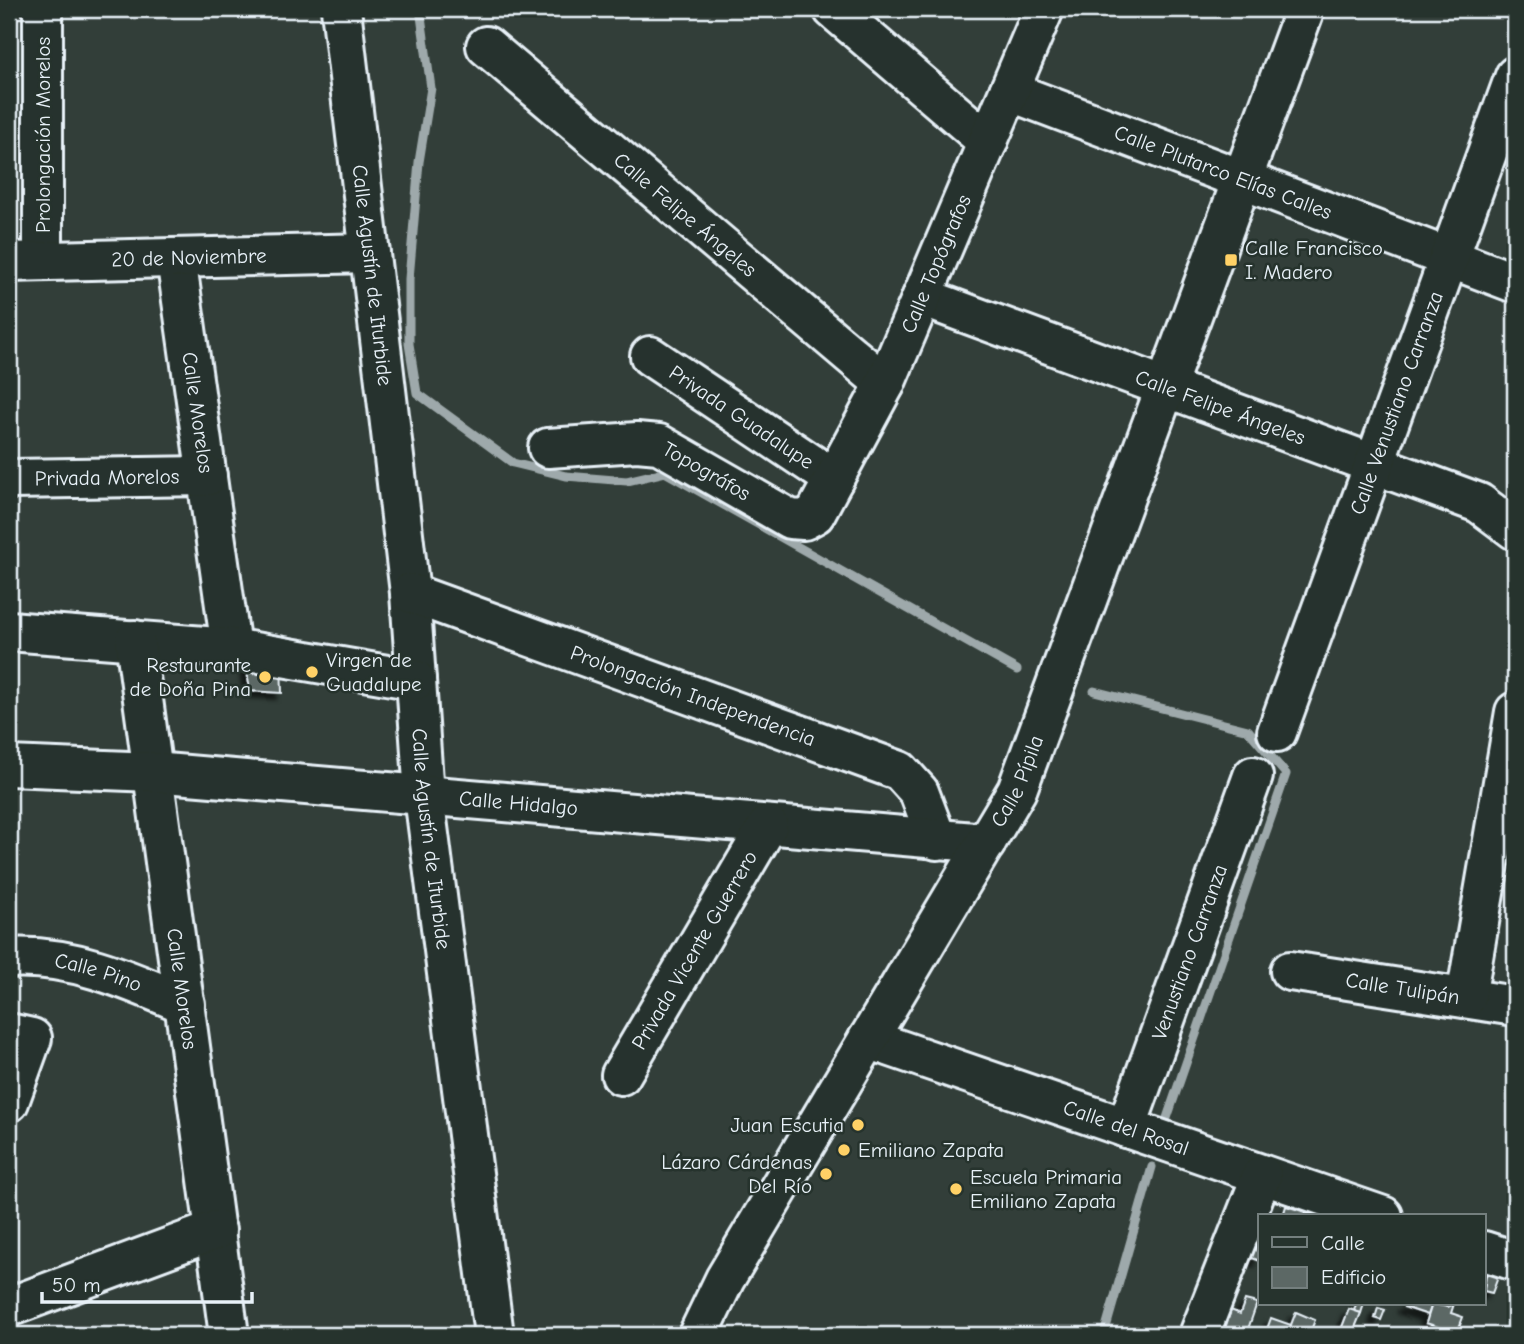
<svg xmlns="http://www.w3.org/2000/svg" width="1524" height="1344" font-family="'Comic Neue',sans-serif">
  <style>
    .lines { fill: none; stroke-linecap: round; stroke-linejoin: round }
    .stream { stroke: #9ea9ab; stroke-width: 9 }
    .building { fill: #5c6865; stroke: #e8f1f8; stroke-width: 2; filter: url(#shadow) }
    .minor-casing { stroke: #e8f1f8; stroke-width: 44 }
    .minor { stroke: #26332d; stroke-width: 38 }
    .poi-dot { fill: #ffd166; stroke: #26332d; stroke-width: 2.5 }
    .labels { text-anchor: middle; stroke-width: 5; stroke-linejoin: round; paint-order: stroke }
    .street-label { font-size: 21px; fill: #e8f1f8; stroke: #26332d }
    .poi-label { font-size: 21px; fill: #e8f1f8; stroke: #26332d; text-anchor: start }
  </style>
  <defs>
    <filter id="shadow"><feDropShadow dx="-6" dy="6" stdDeviation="2" flood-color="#0009"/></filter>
  </defs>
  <rect width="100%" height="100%" fill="#323e39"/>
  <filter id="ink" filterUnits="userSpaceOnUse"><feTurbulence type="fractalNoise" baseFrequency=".0143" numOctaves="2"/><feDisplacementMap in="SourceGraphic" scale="14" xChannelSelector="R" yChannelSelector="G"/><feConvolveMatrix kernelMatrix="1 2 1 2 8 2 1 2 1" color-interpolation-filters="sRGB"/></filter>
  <g filter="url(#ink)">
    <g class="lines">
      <!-- stream -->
      <g class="stream">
        <polyline points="420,9 431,88 419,162 409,279 409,344 417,393 513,463 566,476 627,481 665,472 1017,670"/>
        <polyline points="1094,691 1248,730 1286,774 1167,1118"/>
        <polyline points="1107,1335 1105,1331 1152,1167"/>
      </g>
    </g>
    <!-- building -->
    <g class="building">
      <polygon points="245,658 281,663 282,693 250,691"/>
      <polygon points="1286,1206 1312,1214 1283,1216"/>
      <polygon points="1260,1221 1260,1261 1247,1256"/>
      <polygon points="1487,1268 1500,1272 1492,1293 1484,1291"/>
      <polygon points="1245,1300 1257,1303 1246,1335 1223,1335 1231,1310 1240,1314"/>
      <polygon points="1356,1304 1364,1304 1361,1313 1354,1311"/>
      <polygon points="1405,1304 1432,1304 1428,1315 1404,1307"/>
      <polygon points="1432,1304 1448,1307 1454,1304 1451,1313 1463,1317 1457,1333 1426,1323"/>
      <polygon points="1378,1308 1385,1310 1381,1320 1375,1318"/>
      <polygon points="1349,1309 1361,1313 1354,1330 1367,1335 1339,1335"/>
      <polygon points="1296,1312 1315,1320 1309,1335 1287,1335"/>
      <polygon points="1271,1318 1291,1325 1287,1335 1265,1335"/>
    </g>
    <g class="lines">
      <defs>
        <g id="minor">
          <path id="s1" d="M341,9L410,593L424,796L494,1335"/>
          <polyline points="833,9 988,142"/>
          <path id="s2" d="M486,46L885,384"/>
          <path id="s3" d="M1009,91L1515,283"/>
          <path id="s4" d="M176,258L231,648"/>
          <polyline points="43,261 43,9"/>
          <path id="s5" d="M9,262L370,253"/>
          <path id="s6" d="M922,297L1479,503L1515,530"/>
          <path id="s7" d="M650,356L834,479"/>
          <path id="s8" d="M548,448L637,442L659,444L790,519L804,520L815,514L885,384L1044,9"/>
          <path id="s9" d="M9,479L207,476"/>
          <path id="s10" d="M410,593L900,771L919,792L937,840"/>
          <polyline points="9,631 231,648 416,680"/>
          <path id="s11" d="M135,640L229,1335"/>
          <path id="s12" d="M1277,732L1515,76"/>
          <path id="s13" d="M9,766L153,772L986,843"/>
          <path id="s14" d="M9,958C71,954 129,980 185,1004"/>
          <path id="s15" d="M1290,971L1515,1006"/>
          <polyline points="1466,998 1515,712"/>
          <polyline points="9,1033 32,1038 9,1102"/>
          <path id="s16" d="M868,1039L1383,1216"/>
          <path id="s17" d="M621,1075L768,825"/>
          <path id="s18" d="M1126,1128L1253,776"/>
          <polyline points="1484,1251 1515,1261"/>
          <polyline points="9,1307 216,1230"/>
          <path id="s19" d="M698,1335L725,1279L1017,790L1305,9"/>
          <polyline points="1199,1335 1262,1175"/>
        </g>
      </defs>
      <!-- minor casing -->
      <use href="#minor" class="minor-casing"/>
      <!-- minor -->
      <use href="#minor" class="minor"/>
    </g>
  </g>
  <!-- markers -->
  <g class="poi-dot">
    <rect x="1224" y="253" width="14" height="14" rx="3.5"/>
    <circle cx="312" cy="672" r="7"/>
    <circle cx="265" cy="677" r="7"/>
    <circle cx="858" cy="1125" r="7"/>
    <circle cx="844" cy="1150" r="7"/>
    <circle cx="826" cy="1174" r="7"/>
    <circle cx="956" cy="1189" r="7"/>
  </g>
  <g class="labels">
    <!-- street labels -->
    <g class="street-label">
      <text transform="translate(43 135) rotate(-90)" y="7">Prolongación Morelos</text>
      <text dy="7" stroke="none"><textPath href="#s3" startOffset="229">Calle Plutarco Elías Calles</textPath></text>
      <text dy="7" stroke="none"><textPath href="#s2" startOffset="261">Calle Felipe Ángeles</textPath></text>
      <text dy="7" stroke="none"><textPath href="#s5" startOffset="180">20 de Noviembre</textPath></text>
      <text dy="7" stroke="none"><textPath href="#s8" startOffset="567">Calle Topógrafos</textPath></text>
      <text dy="7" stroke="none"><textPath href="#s1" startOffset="268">Calle Agustín de Iturbide</textPath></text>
      <text dy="7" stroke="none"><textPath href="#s12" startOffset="350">Calle Venustiano Carranza</textPath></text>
      <text dy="7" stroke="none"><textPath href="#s6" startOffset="318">Calle Felipe Ángeles</textPath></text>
      <text dy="7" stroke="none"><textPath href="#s4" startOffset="156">Calle Morelos</textPath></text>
      <text dy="7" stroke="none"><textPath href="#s7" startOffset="110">Privada Guadalupe</textPath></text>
      <text dy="7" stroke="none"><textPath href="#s8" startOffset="166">Topográfos</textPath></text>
      <text dy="7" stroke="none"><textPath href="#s9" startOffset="98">Privada Morelos</textPath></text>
      <text dy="7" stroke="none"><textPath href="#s10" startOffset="301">Prolongación Independencia</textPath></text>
      <text dy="7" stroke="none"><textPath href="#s19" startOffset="640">Calle Pípila</textPath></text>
      <text dy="7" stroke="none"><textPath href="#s13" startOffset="511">Calle Hidalgo</textPath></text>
      <text dy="7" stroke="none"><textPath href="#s1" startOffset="835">Calle Agustín de Iturbide</textPath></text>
      <text dy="7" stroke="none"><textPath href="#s17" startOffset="145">Privada Vicente Guerrero</textPath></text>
      <text dy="7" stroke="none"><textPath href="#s18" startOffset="187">Venustiano Carranza</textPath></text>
      <text dy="7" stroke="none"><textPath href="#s14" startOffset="91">Calle Pino</textPath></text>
      <text dy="7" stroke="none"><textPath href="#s11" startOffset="352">Calle Morelos</textPath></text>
      <text dy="7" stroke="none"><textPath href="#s15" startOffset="114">Calle Tulipán</textPath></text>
      <text dy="7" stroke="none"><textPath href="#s16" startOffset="273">Calle del Rosal</textPath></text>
    </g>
    <!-- poi labels -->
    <g class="poi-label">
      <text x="1245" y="255">Calle Francisco<tspan x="1245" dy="24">I. Madero</tspan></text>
      <text x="326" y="667">Virgen de<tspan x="326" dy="24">Guadalupe</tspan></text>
      <text x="251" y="672" text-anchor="end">Restaurante<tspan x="251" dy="24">de Doña Pina</tspan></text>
      <text x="844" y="1132" text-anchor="end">Juan Escutia</text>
      <text x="858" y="1157">Emiliano Zapata</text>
      <text x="812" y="1169" text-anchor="end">Lázaro Cárdenas<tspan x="812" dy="24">Del Río</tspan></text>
      <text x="970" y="1184">Escuela Primaria<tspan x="970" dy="24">Emiliano Zapata</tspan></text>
    </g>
  </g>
  <!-- margin -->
  <rect width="1524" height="1344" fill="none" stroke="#26332d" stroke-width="35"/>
  <rect x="18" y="18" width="1489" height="1309" fill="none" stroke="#e8f1f8" stroke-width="2.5" filter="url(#ink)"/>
  <!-- legend -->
  <rect x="1258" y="1214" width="228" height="91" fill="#26332d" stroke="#747f7e" stroke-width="2"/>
  <rect x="1272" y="1237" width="35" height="10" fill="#26332d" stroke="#747f7e" stroke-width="2"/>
  <text x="1321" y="1250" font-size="21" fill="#e8f1f8">Calle</text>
  <rect x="1272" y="1267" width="35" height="21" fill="#5c6865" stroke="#747f7e" stroke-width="2"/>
  <text x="1321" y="1284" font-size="21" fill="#e8f1f8">Edificio</text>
  <!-- scale -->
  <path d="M42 1292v10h210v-10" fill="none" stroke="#e8f1f8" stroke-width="3.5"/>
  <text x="52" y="1292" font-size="21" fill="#e8f1f8" stroke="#26332d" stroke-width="5" paint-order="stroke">50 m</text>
</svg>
